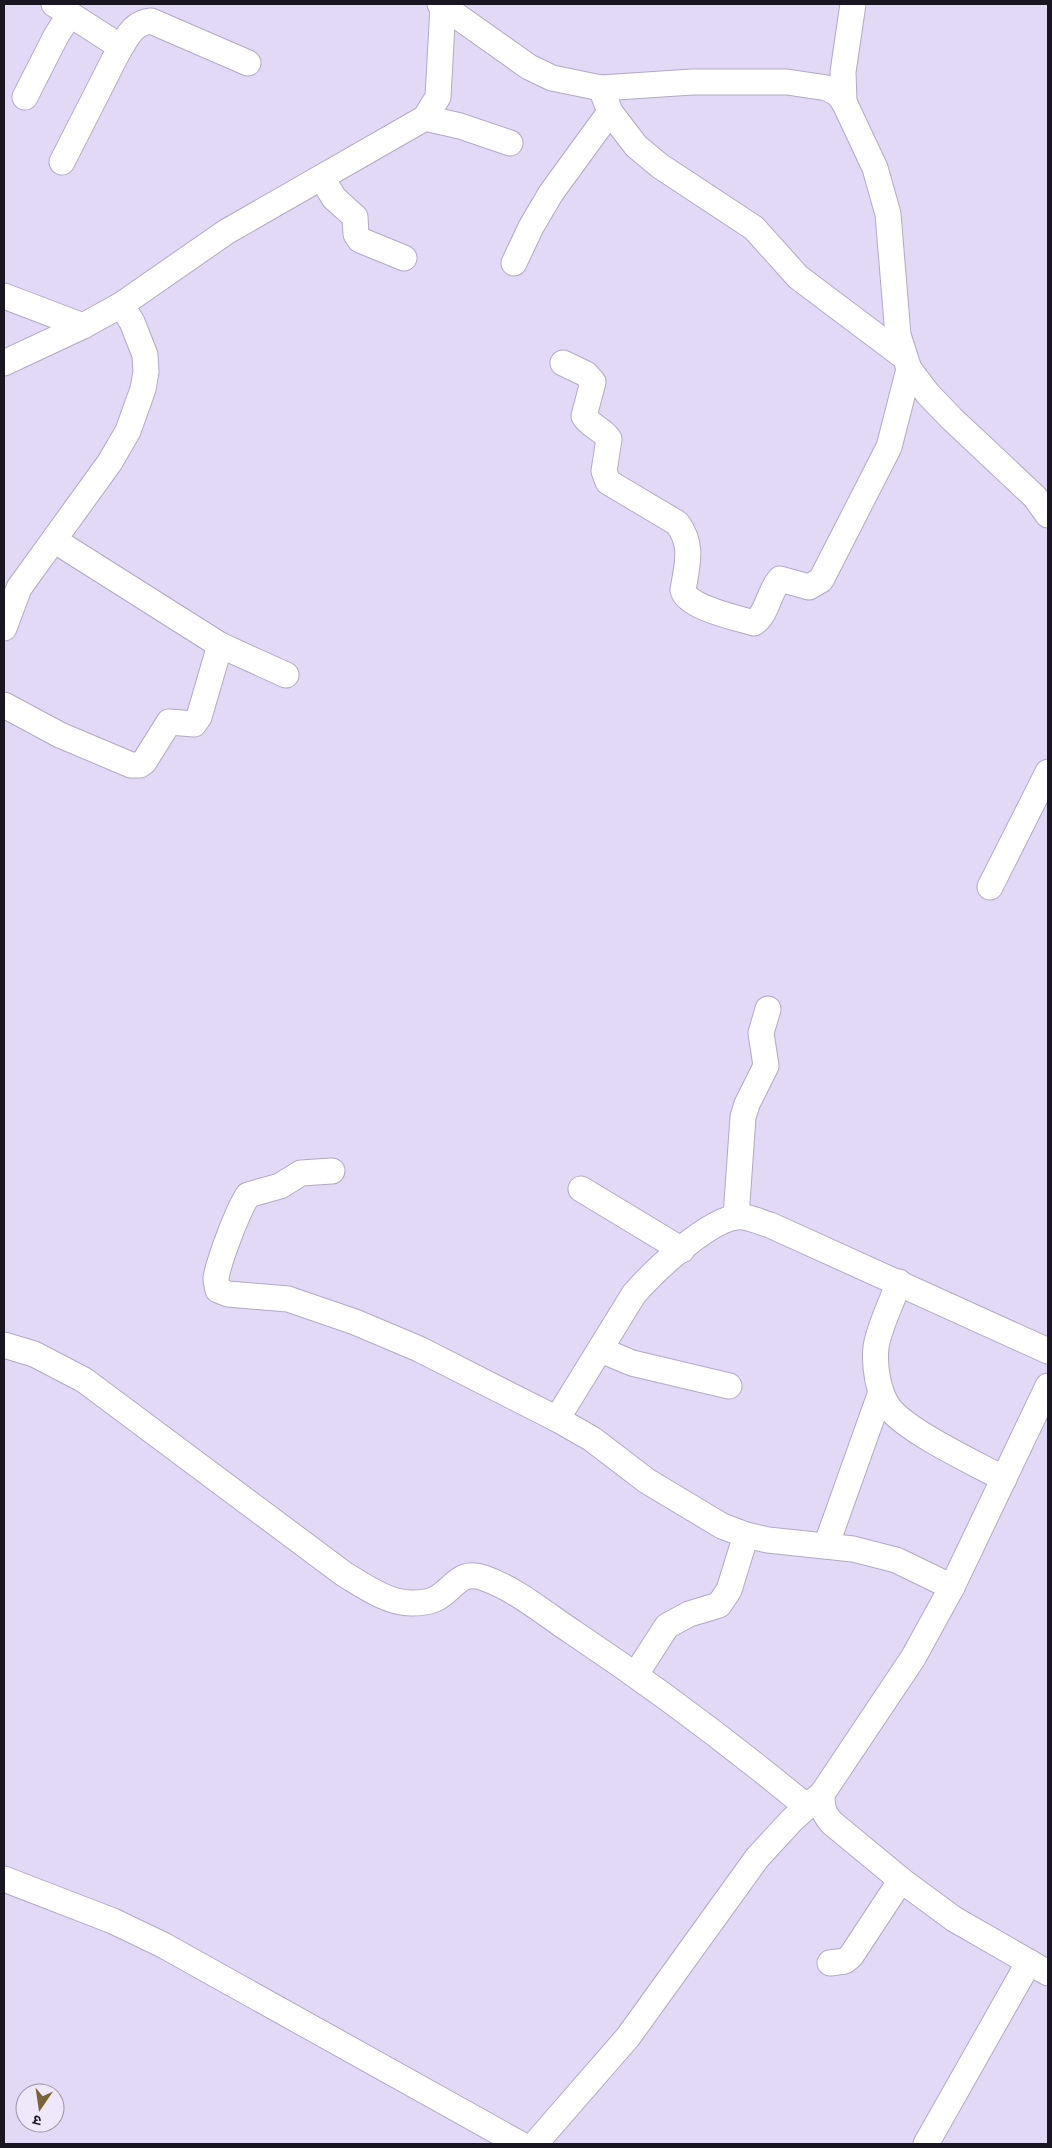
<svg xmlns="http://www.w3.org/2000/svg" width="1052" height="2148" font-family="Ubuntu,'Noto Sans Devanagari',sans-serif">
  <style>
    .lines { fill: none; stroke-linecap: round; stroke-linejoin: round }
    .minor-casing { stroke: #b2a9c5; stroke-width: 27 }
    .minor { stroke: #fff; stroke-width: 25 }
  </style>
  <rect width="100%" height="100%" fill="#e2d9f7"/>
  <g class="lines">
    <defs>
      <g id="minor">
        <polyline points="54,4 113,42 119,50 62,162"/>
        <polyline points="440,4 529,67 552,78 601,88 692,82 787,82 827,88 838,94 844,102 875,168 888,214 898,335 909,369 928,394 951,418 1035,497 1048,515"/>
        <path d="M119,50C128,36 133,23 151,21L248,63"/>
        <polyline points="601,88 610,112 636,146 660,166 754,228 798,277 903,356"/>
        <polyline points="25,97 56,36 70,14"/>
        <polyline points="844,102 843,72 853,4"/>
        <polyline points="425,118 460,126 510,143"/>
        <polyline points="322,178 334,198 355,217 356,234 360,240 404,258"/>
        <polyline points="514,263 531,227 551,193 610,112"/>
        <polyline points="4,296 83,326"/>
        <polyline points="4,363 83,326 121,305 226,232 425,118 438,97 443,6"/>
        <path d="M563,363L586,374L593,382L584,416C590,426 602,429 609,439L604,471L608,482L677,523C694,545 687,565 683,590C686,607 737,618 754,623C768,613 768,593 780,579L809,587L821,580L889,447L909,369"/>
        <polyline points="54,540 220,645 286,675"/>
        <polyline points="4,628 19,588 110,462 128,431 143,389 146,372 145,355 132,322 121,305"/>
        <polyline points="4,705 60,735 131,765 140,765 144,762 169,722 194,724 199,717 220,645"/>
        <polyline points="990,887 1048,772"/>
        <path d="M332,1171L301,1173L280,1186L248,1195C238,1210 219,1260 216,1278C216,1282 217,1286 218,1290L228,1294L288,1299L355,1322L419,1349L557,1419L592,1439L647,1481L722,1526L746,1535L768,1540L853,1549L896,1560L952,1587"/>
        <polyline points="581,1189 682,1250"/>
        <polyline points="736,1217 743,1117 747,1104 766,1066 761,1033 768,1009"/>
        <path d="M899,1282C892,1302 879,1327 876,1347C874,1366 878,1394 890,1409C910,1433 975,1463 1004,1479"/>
        <path d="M4,1345L34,1354L84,1380L344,1574C364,1586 389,1604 413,1603C420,1603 429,1602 435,1599C454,1590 458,1569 484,1578C516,1589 545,1614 574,1633C655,1687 732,1745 807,1807"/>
        <polyline points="601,1350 632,1363 729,1386"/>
        <path d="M1048,1386L952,1587L913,1658L822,1794C822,1807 823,1813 832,1823L901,1880L954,1919L1048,1973"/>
        <path d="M557,1419L634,1294C654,1271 706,1222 736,1217C746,1215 759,1222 770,1225L1048,1351"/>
        <polyline points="826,1546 881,1392"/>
        <polyline points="636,1674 667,1626 689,1614 719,1605 729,1590 746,1535"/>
        <polyline points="4,1879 113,1921 163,1945 520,2144"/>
        <polyline points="830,1963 845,1961 851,1956 901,1880"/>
        <polyline points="535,2144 628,2037 757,1858 792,1820 818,1797"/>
        <polyline points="926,2144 1029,1962"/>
      </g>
    </defs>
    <!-- minor casing -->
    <use href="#minor" class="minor-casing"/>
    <!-- minor -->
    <use href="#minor" class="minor"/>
  </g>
  <!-- border -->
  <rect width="1052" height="2148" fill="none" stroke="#1a1621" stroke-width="10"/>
  <!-- north arrow -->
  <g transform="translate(40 2108) rotate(193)"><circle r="24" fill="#eee8fa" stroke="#9994a3"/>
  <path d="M0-4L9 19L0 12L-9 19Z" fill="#7b6434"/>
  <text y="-8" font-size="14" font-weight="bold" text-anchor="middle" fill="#1a1621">उ</text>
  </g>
</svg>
